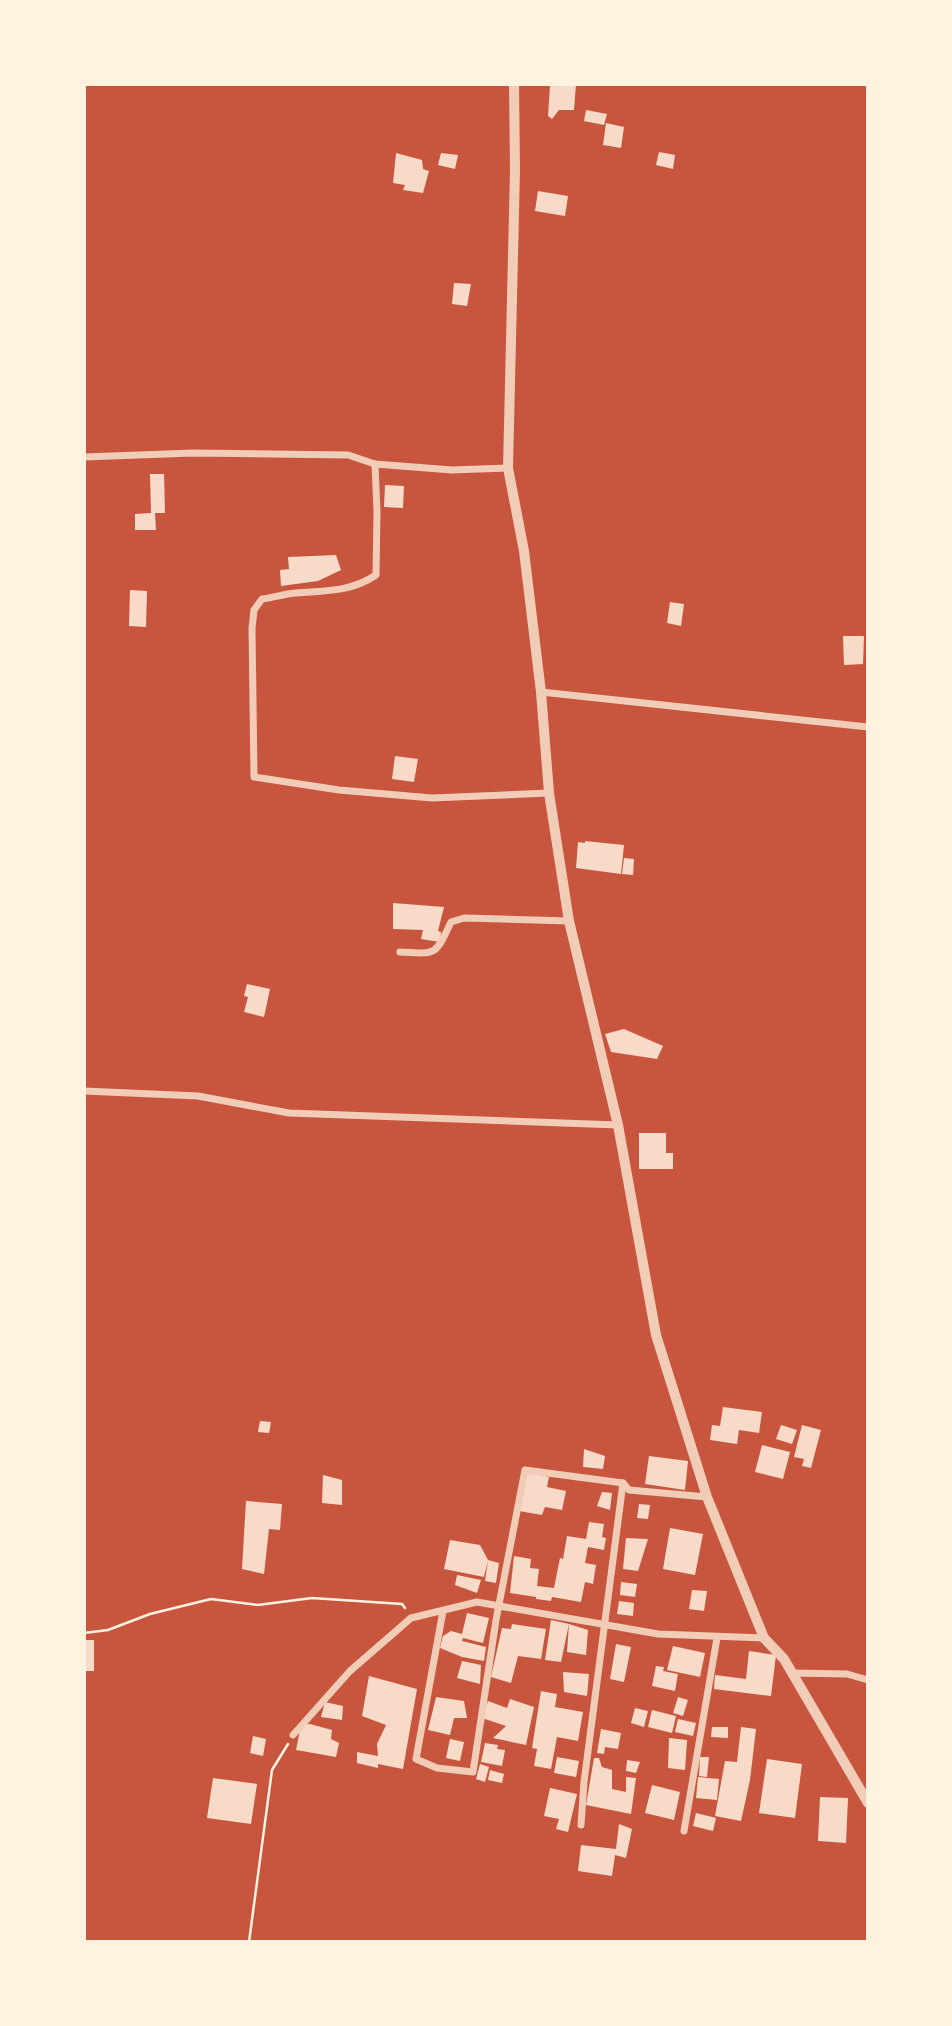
<svg xmlns="http://www.w3.org/2000/svg" width="952" height="2026" font-family="'Public Sans',sans-serif">
  <style>
    .building { fill: #f7dbc8 }
    .lines { fill: none; stroke-linecap: round; stroke-linejoin: round }
    .path { stroke: #fff3e0; stroke-width: 2.5 }
    .minor { stroke: #f1ccb7; stroke-width: 7 }
    .tertiary { stroke: #f1ccb7; stroke-width: 10 }
  </style>
  <rect width="100%" height="100%" fill="#c8553d"/>
  <!-- building -->
  <g class="building">
    <polygon points="556,84 576,84 574,110 559,110 552,119 548,116 550,86 555,86"/>
    <polygon points="586,110 607,114 604,125 584,121"/>
    <polygon points="606,123 624,127 621,148 603,145"/>
    <polygon points="659,152 675,155 673,169 656,165"/>
    <polygon points="396,153 422,160 423,169 429,171 423,193 403,190 405,185 393,183"/>
    <polygon points="441,153 458,155 455,169 438,165"/>
    <polygon points="538,191 568,196 565,216 535,211"/>
    <polygon points="454,283 471,284 467,306 452,304"/>
    <polygon points="150,474 164,474 165,513 155,513 156,530 135,530 135,514 151,513"/>
    <polygon points="385,485 404,486 403,508 384,507"/>
    <polygon points="336,555 341,570 318,581 281,586 280,570 289,569 288,557"/>
    <polygon points="130,590 147,591 146,627 129,626"/>
    <polygon points="670,602 684,604 681,626 667,623"/>
    <polygon points="843,636 864,636 863,664 844,665"/>
    <polygon points="395,756 418,759 414,782 392,779"/>
    <polygon points="585,841 624,845 621,874 576,868 578,842 585,843"/>
    <polygon points="624,858 634,859 633,875 622,874"/>
    <polygon points="393,903 444,907 438,931 441,932 440,942 421,939 423,930 393,929"/>
    <polygon points="247,984 270,989 264,1017 244,1012 248,997 244,996"/>
    <polygon points="624,1029 663,1046 657,1059 611,1052 605,1034"/>
    <polygon points="639,1133 666,1133 666,1153 673,1153 673,1169 639,1169"/>
    <polygon points="723,1407 762,1412 759,1433 739,1430 737,1444 710,1440 712,1425 720,1426"/>
    <polygon points="260,1421 271,1422 269,1433 258,1432"/>
    <polygon points="781,1425 797,1430 792,1444 776,1439"/>
    <polygon points="802,1425 821,1430 811,1468 802,1466 804,1459 794,1457"/>
    <polygon points="762,1445 790,1452 783,1479 755,1472"/>
    <polygon points="584,1449 605,1456 603,1469 583,1467"/>
    <polygon points="649,1456 688,1461 685,1490 645,1484"/>
    <polygon points="527,1472 549,1477 547,1487 566,1491 562,1510 545,1507 542,1515 519,1511"/>
    <polygon points="323,1475 342,1480 342,1505 322,1503"/>
    <polygon points="602,1492 612,1493 610,1510 597,1506"/>
    <polygon points="246,1501 282,1504 280,1530 269,1529 264,1574 242,1569"/>
    <polygon points="639,1504 650,1505 648,1519 637,1518"/>
    <polygon points="589,1522 604,1524 602,1537 606,1538 604,1550 588,1547 585,1563 596,1565 593,1584 585,1582 581,1602 552,1597 551,1601 536,1599 536,1597 510,1593 514,1556 531,1559 530,1568 539,1569 537,1586 554,1588 560,1558 563,1559 567,1536 586,1539"/>
    <polygon points="670,1528 703,1534 695,1575 663,1569"/>
    <polygon points="626,1538 648,1539 638,1571 623,1569"/>
    <polygon points="450,1540 480,1545 488,1560 499,1563 496,1583 485,1581 488,1560 484,1577 444,1569"/>
    <polygon points="457,1575 481,1580 477,1593 455,1585"/>
    <polygon points="621,1582 637,1584 635,1597 620,1595"/>
    <polygon points="692,1590 707,1591 704,1611 689,1609"/>
    <polygon points="619,1601 634,1603 633,1616 617,1614"/>
    <polygon points="467,1613 489,1618 483,1643 463,1638 462,1641 486,1647 484,1661 462,1657 440,1648 443,1636 451,1631 462,1634"/>
    <polygon points="551,1620 569,1624 588,1630 586,1655 567,1652 569,1624 561,1662 545,1660"/>
    <polygon points="512,1624 546,1629 541,1659 518,1656 511,1683 491,1677 502,1628 511,1629"/>
    <rect x="84" y="1640" width="10" height="31"/>
    <polygon points="616,1644 631,1647 624,1682 610,1679"/>
    <polygon points="673,1646 705,1653 700,1677 667,1670"/>
    <polygon points="749,1651 776,1655 771,1696 714,1689 715,1675 746,1679"/>
    <polygon points="462,1661 481,1665 480,1684 457,1678"/>
    <polygon points="656,1666 664,1667 663,1671 678,1674 675,1691 652,1686"/>
    <polygon points="563,1672 589,1674 587,1696 564,1692"/>
    <polygon points="369,1676 417,1689 403,1769 378,1764 378,1768 357,1763 357,1752 378,1756 377,1744 386,1725 362,1716"/>
    <polygon points="541,1691 557,1694 555,1707 583,1712 578,1741 557,1737 551,1769 534,1766 537,1749 532,1748"/>
    <polygon points="436,1697 464,1701 467,1718 454,1718 450,1735 428,1730"/>
    <polygon points="678,1697 688,1700 683,1716 673,1713"/>
    <polygon points="510,1699 534,1707 526,1745 493,1738 506,1726 482,1718 488,1701 507,1708"/>
    <polygon points="325,1702 343,1706 342,1720 321,1717"/>
    <polygon points="635,1708 648,1711 644,1727 631,1723"/>
    <polygon points="652,1710 676,1716 672,1733 648,1727"/>
    <polygon points="678,1719 696,1723 693,1736 675,1732"/>
    <polygon points="310,1724 332,1730 331,1739 339,1743 336,1757 296,1750 301,1725"/>
    <polygon points="712,1727 728,1727 728,1738 711,1737"/>
    <polygon points="741,1727 756,1729 750,1780 741,1821 715,1816 725,1761 737,1762"/>
    <polygon points="601,1729 621,1733 618,1749 605,1747 604,1754 597,1753"/>
    <polygon points="253,1736 266,1739 263,1756 250,1753"/>
    <polygon points="669,1738 687,1740 685,1770 668,1768"/>
    <polygon points="450,1739 464,1742 460,1761 446,1758"/>
    <polygon points="485,1743 498,1745 497,1749 505,1750 502,1766 481,1762"/>
    <polygon points="557,1757 579,1761 576,1777 554,1773"/>
    <polygon points="700,1757 709,1757 707,1777 699,1776"/>
    <polygon points="594,1758 599,1758 602,1767 612,1770 612,1789 626,1792 626,1777 636,1778 631,1814 586,1805"/>
    <polygon points="767,1759 802,1764 795,1818 759,1813"/>
    <polygon points="627,1760 640,1762 636,1773 626,1771"/>
    <polygon points="480,1764 489,1767 485,1782 476,1779"/>
    <polygon points="490,1770 504,1774 502,1783 488,1780"/>
    <polygon points="698,1777 719,1779 717,1800 696,1798"/>
    <polygon points="213,1778 257,1784 251,1824 207,1818"/>
    <polygon points="652,1785 680,1792 674,1820 645,1813"/>
    <polygon points="550,1788 577,1794 568,1832 556,1829 559,1819 544,1816"/>
    <polygon points="820,1797 848,1798 846,1843 818,1841"/>
    <polygon points="696,1813 716,1818 713,1831 693,1826"/>
    <polygon points="619,1824 632,1829 626,1858 615,1855 612,1876 578,1871 581,1845 616,1849"/>
  </g>
  <g class="lines">
    <!-- path -->
    <g class="path">
      <polyline points="84,1633 108,1630 150,1614 211,1599 258,1605 312,1598 402,1604 405,1608"/>
      <polyline points="249,1942 272,1770 288,1744"/>
    </g>
    <!-- minor -->
    <g class="minor">
      <polyline points="84,457 193,453 348,455 375,464 452,470 508,468"/>
      <path d="M375,464L377,512L376,575C351,592 324,591 295,593C283,594 273,598 262,599L254,610L252,628L254,777L339,790L432,798L549,793"/>
      <polyline points="541,692 868,727"/>
      <path d="M400,952C437,954 435,956 451,922L464,918L569,921"/>
      <polyline points="84,1091 198,1096 289,1113 618,1125"/>
      <polyline points="443,1611 416,1759 437,1768 473,1772 496,1620 525,1470 623,1483 629,1490 707,1497"/>
      <polyline points="792,1673 847,1674 868,1680"/>
      <polyline points="293,1735 350,1671 411,1618 477,1602 658,1634 764,1638"/>
      <polyline points="581,1825 584,1782 623,1483"/>
      <polyline points="684,1831 717,1638"/>
    </g>
    <!-- tertiary -->
    <polyline class="tertiary" points="514,84 515,170 508,468 524,551 541,692 549,793 569,921 618,1125 656,1335 707,1497 764,1638 784,1659 868,1803"/>
  </g>
  <!-- border -->
  <rect width="952" height="2026" fill="none" stroke="#fff3e0" stroke-width="172"/>
</svg>
